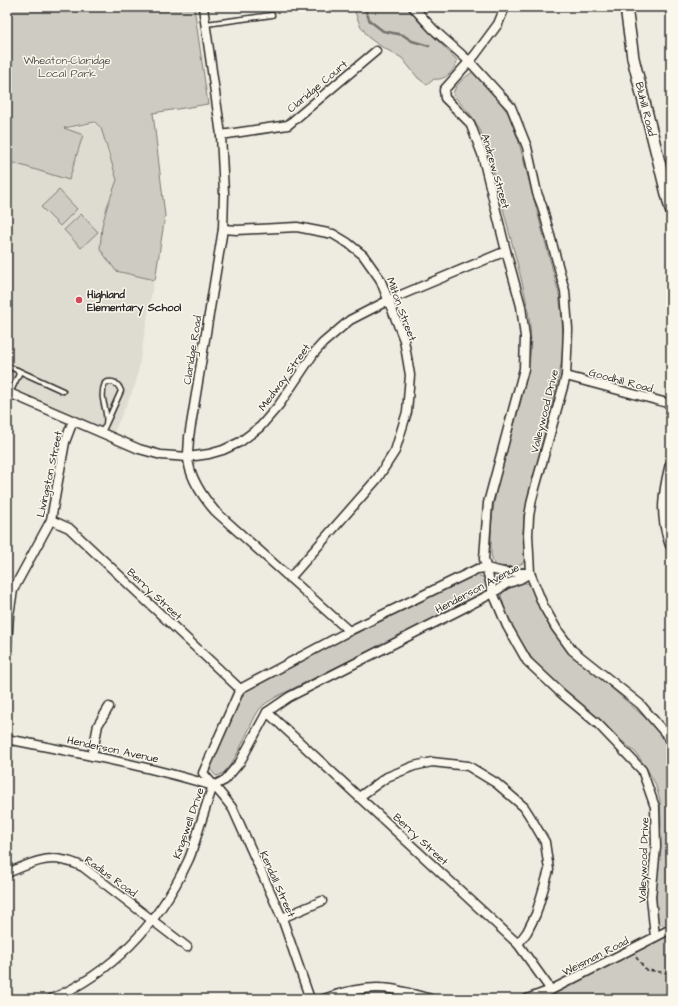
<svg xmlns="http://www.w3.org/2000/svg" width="678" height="1006" font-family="'Architects Daughter',sans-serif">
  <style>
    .built { fill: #dedbd1 }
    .green { fill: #cecbc2; stroke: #7c7b76 }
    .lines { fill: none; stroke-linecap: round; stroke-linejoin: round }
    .stream { stroke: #74726e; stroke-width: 2.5 }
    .lane-casing { stroke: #2b2b2b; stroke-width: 7 }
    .street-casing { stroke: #2b2b2b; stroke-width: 11 }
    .secondary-casing { stroke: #2b2b2b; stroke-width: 14 }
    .path { stroke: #2b2b2b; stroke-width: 1.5; stroke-dasharray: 4 3; stroke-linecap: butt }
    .lane { stroke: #fbf7ec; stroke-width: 4 }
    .street { stroke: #fbf7ec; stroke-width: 8 }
    .secondary { stroke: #fbf7ec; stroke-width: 11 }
    .poi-dot { fill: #d1495b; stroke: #fbf7ec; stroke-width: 1.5 }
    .labels { text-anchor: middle; stroke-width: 3; stroke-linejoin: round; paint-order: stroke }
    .park-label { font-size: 11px; fill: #545351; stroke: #fbf7ec }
    .street-label { font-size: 11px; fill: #2b2b2b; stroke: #fbf7ec }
    .poi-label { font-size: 11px; font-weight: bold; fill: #2b2b2b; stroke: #fbf7ec; text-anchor: start }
  </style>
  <rect width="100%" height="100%" fill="#eeebe0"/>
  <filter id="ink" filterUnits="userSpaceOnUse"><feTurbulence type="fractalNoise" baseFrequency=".025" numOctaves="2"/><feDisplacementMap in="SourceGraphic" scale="8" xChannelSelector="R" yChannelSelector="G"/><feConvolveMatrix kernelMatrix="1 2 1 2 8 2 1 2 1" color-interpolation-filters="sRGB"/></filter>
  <g filter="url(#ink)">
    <!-- built -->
    <polygon class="built" points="153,113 165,216 136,383 114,432 101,433 7,390 7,140"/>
    <!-- green -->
    <g class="green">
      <polygon points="7,7 194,7 208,104 153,113 165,216 155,280 116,271 100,249 102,226 107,207 117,180 101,128 95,122 64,128 83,135 69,180 7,161"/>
      <path d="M353,7H408L419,22L457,60C456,70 445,81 434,79L427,85L418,78L402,58L382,47L369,38L360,25Z"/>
      <path d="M473,72L500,102L508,113L518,139L559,294C563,323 565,347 559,376L524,515L523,535L525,558L523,563L515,567L495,566C490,557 491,548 491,539C491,476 522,418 530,356C534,318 521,280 512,243C503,209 495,175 485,141L479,128L471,115L453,95C454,85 465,77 473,72Z"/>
      <polygon points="59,190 77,209 60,226 41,207"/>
      <polygon points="81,214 98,232 81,248 64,230"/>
      <path d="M480,576L485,578L487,587L485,592L481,595L276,697C270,701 263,704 259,710C249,724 233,775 216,776L210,769L212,760L241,695L245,690L318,652L471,577Z"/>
      <path d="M524,583H528L530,585L550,628L566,648L658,729L671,745V924L663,926L657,920L656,890L661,824L660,800L655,783L647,769L636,753L563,691L536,665L520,640L506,614L501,595C507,588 515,585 524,583Z"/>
      <polygon points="671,934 671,999 527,999 655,937"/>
    </g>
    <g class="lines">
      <!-- stream -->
      <polyline class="stream" points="364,7 370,21 383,31 403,35 412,41 429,46"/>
      <defs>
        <g id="lane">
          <polyline points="206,24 272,15"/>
          <polyline points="7,366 17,370 19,374 10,393"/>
          <polyline points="17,370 63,391"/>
          <path d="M101,432C103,430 105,427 106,424C109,410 98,399 105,383C113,380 118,383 121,391L106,424"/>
        </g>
        <g id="street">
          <path d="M203,7L221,135L224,193L223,229L189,437C189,443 188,449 188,456C188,475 203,497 215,511L349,631"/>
          <polyline points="413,7 433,29 470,62 511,107 527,147 537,193 542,206 565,291 568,329 566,376 532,499 529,516 528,535 530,573 543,605 556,628 572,650 640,704 671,740"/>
          <polyline points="505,7 498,24 475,55 444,90 445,98 470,123 482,154 506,251 521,306 525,337 524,369 488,503 484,559 493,593 507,626 527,661 561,693 598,724 642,770 655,807 656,847 651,897 655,937"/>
          <polyline points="221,135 288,125 376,51"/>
          <polyline points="223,229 237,230 297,227 333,234 348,243 363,255 380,279 404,340 410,375 407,412 395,451 377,479 290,578"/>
          <polyline points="566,376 671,404"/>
          <polyline points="7,392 139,449 161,455 188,457 209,454 223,450 240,442 260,427 279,405 314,353 323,343 350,320 389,300 506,251"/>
          <polyline points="51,520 69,528 240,689"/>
          <polyline points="7,644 9,615 13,590 51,520 65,442 73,421"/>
          <polyline points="267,712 518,944 551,990"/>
          <path d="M7,739C76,753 145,765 213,786L225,780L240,762L267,712L289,697L493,593L506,584L520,579L530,573"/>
          <polyline points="92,756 98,725 109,707"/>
          <polyline points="359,797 387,777 414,766 432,762 468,766 496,783 524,807 531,818 545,842 549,870 536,914 527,932 518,944"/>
          <path d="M7,873C25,866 43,856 62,860C69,861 77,864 83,867L187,947"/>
          <polyline points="282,918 322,901"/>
          <path d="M51,999C114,972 159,922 188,861C192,853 194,844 197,835C202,819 207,802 213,786"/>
          <path d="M310,999L282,918L233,809C224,796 213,785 203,773L240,689L349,631L477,569L486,568L503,572L530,573"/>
          <path d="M324,999C345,991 370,986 391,989C404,991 418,996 431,999"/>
          <polyline points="527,999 551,990 671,929"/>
        </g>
        <g id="secondary">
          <polyline points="626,7 633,58 671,210"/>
          <path d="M671,466C664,495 661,515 671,544"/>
        </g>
      </defs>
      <!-- lane casing -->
      <use href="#lane" class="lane-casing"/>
      <!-- street casing -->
      <use href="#street" class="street-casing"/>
      <!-- secondary casing -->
      <use href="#secondary" class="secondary-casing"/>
      <!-- path -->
      <polyline class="path" points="636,957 646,970 669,973 671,976"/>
      <!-- lane -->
      <use href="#lane" class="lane"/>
      <!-- street -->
      <use href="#street" class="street"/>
      <!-- secondary -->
      <use href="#secondary" class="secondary"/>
    </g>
  </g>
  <!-- markers -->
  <circle class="poi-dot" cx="79" cy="300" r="4"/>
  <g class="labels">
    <!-- park labels -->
    <g class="park-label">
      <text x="67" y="64">Wheaton-Claridge<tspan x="67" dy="13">Local Park</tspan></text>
    </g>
    <!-- street labels -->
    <g class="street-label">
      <text transform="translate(317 86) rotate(-40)" y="4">Claridge Court</text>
      <text transform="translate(646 109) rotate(76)" y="4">Bluhill Road</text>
      <text transform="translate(496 171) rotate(74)" y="4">Andrew Street</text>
      <text transform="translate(402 309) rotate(70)" y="4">Milton Street</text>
      <text transform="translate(192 350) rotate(-81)" y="4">Claridge Road</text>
      <text transform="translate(284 377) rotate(-54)" y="4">Medway Street</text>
      <text transform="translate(621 380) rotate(15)" y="4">Goodhill Road</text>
      <text transform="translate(544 411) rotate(-76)" y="4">Valleywood Drive</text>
      <text transform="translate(49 474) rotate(-78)" y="4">Livingston Street</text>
      <text transform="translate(477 588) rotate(-28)" y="4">Henderson Avenue</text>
      <text transform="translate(155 594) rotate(43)" y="4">Berry Street</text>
      <text transform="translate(113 749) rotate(12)" y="4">Henderson Avenue</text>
      <text transform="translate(188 823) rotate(-71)" y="4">Kingswell Drive</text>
      <text transform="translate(421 839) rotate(43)" y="4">Berry Street</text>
      <text transform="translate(643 860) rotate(-88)" y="4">Valleywood Drive</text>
      <text transform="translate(111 876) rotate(36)" y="4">Radius Road</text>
      <text transform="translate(278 884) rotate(66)" y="4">Kendall Street</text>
      <text transform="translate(595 956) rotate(-27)" y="4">Weisman Road</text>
    </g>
    <!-- poi labels -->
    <g class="poi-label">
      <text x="87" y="298">Highland<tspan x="87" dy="13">Elementary School</tspan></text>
    </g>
  </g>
  <!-- margin -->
  <rect width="678" height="1006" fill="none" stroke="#fbf7ec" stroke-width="24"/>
  <rect x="12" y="12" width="654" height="982" fill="none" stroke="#2b2b2b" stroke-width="1.5" filter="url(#ink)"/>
</svg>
